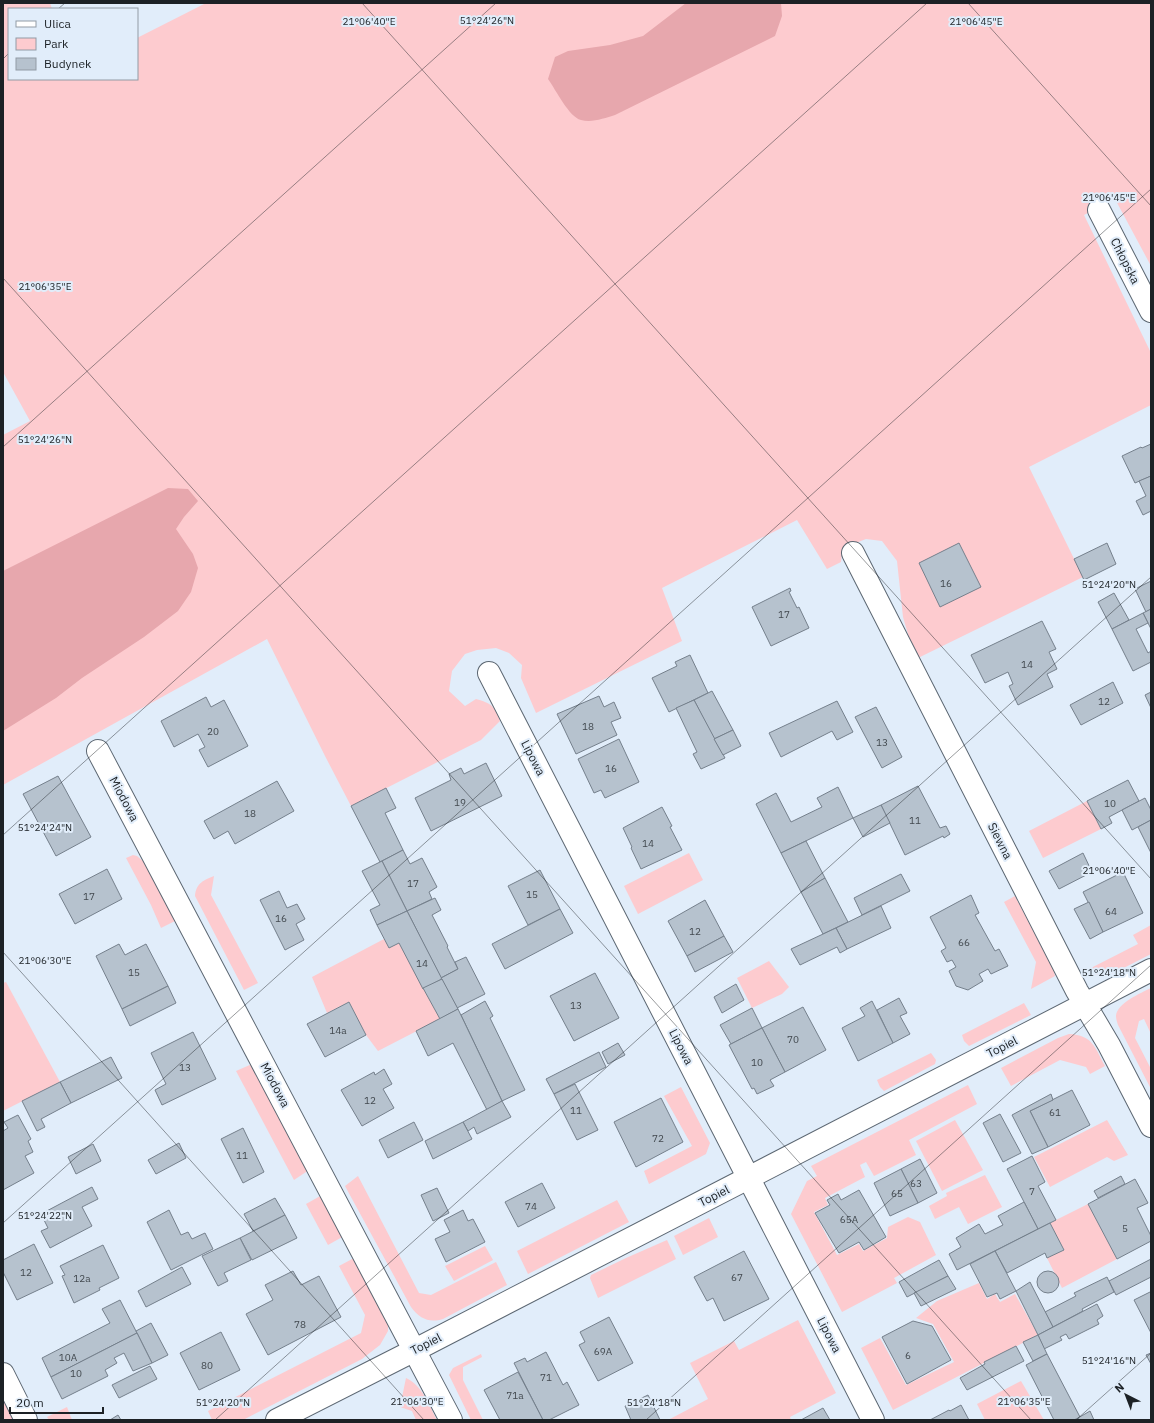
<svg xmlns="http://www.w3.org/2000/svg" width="1154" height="1423" font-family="'IBM Plex Sans',sans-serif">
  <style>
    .green { fill: #fdcbcf }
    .forest { fill: #e7a7ad }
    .building { fill: #b6c2ce; stroke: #75808c }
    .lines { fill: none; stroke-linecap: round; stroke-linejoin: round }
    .street-casing { stroke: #5c6772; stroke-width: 24 }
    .street { stroke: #fff; stroke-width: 22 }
    .ticks { fill: none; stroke: #1c2125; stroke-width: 1; stroke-opacity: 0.45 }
    .labels { text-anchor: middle; stroke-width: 4; stroke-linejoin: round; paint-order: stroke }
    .number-label { font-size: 10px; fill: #42494f }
    .street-label { font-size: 12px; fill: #1c2125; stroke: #e1edfa }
    .ticks-label { font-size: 10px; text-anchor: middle; fill: #1c2125; stroke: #e1edfa; stroke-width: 4; stroke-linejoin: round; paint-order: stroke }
  </style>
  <rect width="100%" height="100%" fill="#e1edfa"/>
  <!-- green -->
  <g class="green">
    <path d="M3,3H50L52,9H9V79H137V38L206,3H1151V266L1115,199L1084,215L1151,353V405L1029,467L1083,577L918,658L910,641L903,617L897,561L882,541L866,539L853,544L842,552L841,562L827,569L797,520L662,588L682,641L536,713L521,678L522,665L509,653L496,648L477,650L465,654L452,671L449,691L465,706L476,699C491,703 496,707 500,721L481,740L351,806L325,756L267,639L3,785V435L30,421L3,372Z"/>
    <polygon points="1087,801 1101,829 1043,858 1029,831"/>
    <polygon points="689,853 703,880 638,914 624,886"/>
    <polygon points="133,855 137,856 144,862 179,919 161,928 151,905 126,858"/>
    <path d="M214,876L211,895L258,983L244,990L195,896C196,883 204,880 214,876Z"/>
    <polygon points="1015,896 1054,971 1055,976 1031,989 1036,962 1004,902"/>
    <path d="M1151,925V954L1110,975C1102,976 1094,977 1089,969L1138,944L1133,935Z"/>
    <polygon points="384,939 389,948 399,943 440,1019 378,1051 366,1035 349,1002 327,1013 312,977"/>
    <polygon points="769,961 789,987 782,994 752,1008 737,978"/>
    <polygon points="6,982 60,1082 3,1111 3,983"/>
    <path d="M1151,988V1034L1144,1019L1139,1021L1135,1038L1151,1069V1089L1118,1025C1117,1022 1116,1019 1116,1016C1117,1003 1141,993 1151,988Z"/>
    <polygon points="1024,1003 1031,1015 969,1046 964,1041 962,1035"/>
    <path d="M1069,1034C1093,1035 1095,1048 1105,1066L1090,1074L1086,1067L1060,1060L1011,1086L1001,1068L1058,1038Z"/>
    <polygon points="931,1053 936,1060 935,1064 884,1091 880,1087 877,1080"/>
    <polygon points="252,1064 309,1170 294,1180 236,1071"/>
    <polygon points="968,1085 977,1104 909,1140 916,1155 874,1176 866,1162 860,1165 865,1177 825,1198 828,1205 814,1212 837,1255 859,1244 863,1251 887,1238 888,1227 908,1217 920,1222 936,1255 894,1278 897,1283 842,1312 791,1214 807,1181 817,1176 811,1166"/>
    <polygon points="681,1087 710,1143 706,1154 649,1184 644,1171 692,1146 664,1096"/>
    <polygon points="955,1120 983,1170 942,1191 916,1141"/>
    <polygon points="1107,1120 1128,1155 1114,1161 1107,1157 1050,1187 1034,1157"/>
    <polygon points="985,1175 1002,1207 968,1224 959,1207 935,1219 929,1206 947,1196 946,1193"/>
    <path d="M358,1176L419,1293L431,1295L496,1262L507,1285L443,1319C429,1323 420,1319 411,1307L345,1186Z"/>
    <polygon points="322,1195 344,1236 328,1245 306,1204"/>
    <polygon points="617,1200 629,1222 528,1274 517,1251"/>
    <polygon points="1088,1204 1117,1259 1062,1288 1047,1258 1064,1250 1050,1223"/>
    <polygon points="709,1218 718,1237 683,1255 674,1236"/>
    <polygon points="667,1240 676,1259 598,1298 590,1278 591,1275 626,1258"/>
    <polygon points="485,1246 493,1260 454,1281 445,1266"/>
    <polygon points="354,1258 388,1322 388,1331 380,1345 362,1359 243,1420 212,1420 208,1411 361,1333 365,1315 339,1266"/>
    <polygon points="979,1283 987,1299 995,1294 1000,1302 1015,1294 1038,1335 893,1410 861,1348 880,1338 906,1385 954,1362 933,1324 916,1318 937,1301"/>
    <polygon points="798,1320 836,1393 790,1417 791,1420 668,1420 708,1399 690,1363 734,1341 739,1350"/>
    <polygon points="481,1354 482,1357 463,1367 463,1380 483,1420 471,1420 449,1375 453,1368"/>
    <path d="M406,1378C422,1385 429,1405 437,1420H416L412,1411L400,1407Z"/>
    <polygon points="1021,1381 1044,1420 985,1420 977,1404"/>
    <polygon points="3,1395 15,1420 3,1420"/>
    <polygon points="67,1407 72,1420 49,1420 47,1417"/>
  </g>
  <!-- forest -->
  <g class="forest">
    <path d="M686,3H781L782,16L775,36L615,115C605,118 592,123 581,120C569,117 556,90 548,79L555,57L568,51L610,45L643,36Z"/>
    <polygon points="168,488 188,489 198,501 184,517 176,529 193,554 198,568 191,592 178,611 144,637 82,678 56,698 3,731 3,571"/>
  </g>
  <!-- building -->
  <g class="building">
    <polygon points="1151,444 1151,476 1135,483 1122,456 1141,447 1142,448"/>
    <polygon points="1151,476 1151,511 1143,515 1136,501 1146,496 1139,481"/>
    <polygon points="959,543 981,587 940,607 919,563"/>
    <polygon points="1107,543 1116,564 1084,580 1074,559"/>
    <polygon points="1151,581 1151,609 1146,612 1135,589"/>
    <polygon points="790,588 791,591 789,592 797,608 799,607 809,628 771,646 752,607"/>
    <polygon points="1114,593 1129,620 1112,629 1098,602"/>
    <polygon points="1151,609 1151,629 1143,613"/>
    <polygon points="1143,613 1148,623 1136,629 1148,653 1151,651 1151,662 1133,671 1112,629"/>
    <polygon points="1042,621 1056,649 1049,652 1057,669 1047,674 1053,687 1018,705 1009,686 1013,684 1008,672 985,683 971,655"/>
    <polygon points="690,655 708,693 669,712 652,678 677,666 675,662"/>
    <polygon points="1113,682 1123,703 1081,725 1070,705"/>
    <polygon points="712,691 733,730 714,739 694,700"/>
    <polygon points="1151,692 1151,708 1145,695"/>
    <polygon points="599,696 604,707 614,702 621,718 611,722 617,735 576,754 557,714"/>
    <polygon points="206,697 211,707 224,700 248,746 208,767 199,750 205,747 198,734 174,747 161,721"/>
    <polygon points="694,700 725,758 701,769 693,754 697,752 676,708"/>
    <polygon points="837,701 853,732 837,740 832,731 781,757 769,733"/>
    <polygon points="876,707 902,757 882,768 855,717"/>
    <polygon points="733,730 741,746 723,755 714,739"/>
    <polygon points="619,739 639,782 605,798 601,790 594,793 578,759"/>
    <polygon points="486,763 502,796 431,831 415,798 451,780 449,774 461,768 464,774"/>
    <polygon points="58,776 91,837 56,856 23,794"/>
    <polygon points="1128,780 1139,801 1109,817 1112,823 1101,829 1087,801"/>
    <polygon points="277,781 294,811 235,844 228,831 214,839 204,821"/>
    <polygon points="918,786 940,828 946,826 950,834 944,838 943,836 905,855 881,805"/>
    <polygon points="838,787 853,818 781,853 756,804 776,793 791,822 822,807 817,798"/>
    <polygon points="386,788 396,808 385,813 403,850 380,862 351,806"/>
    <polygon points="1145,798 1151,810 1151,820 1132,830 1122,810"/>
    <polygon points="881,805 890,823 863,837 853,818"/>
    <polygon points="662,807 672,826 670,827 682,850 641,869 631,848 632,847 623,828"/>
    <polygon points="1151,820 1151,853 1138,827"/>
    <polygon points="806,841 825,878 801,892 781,853"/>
    <polygon points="403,850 410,864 422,858 437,887 429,892 432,899 407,911 382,861"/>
    <polygon points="1083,853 1092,872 1059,889 1049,871"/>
    <polygon points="382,861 407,911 377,925 370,910 380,905 362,871"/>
    <polygon points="107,869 122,899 75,924 59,894"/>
    <polygon points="540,870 560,909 528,925 508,886"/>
    <polygon points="1123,872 1143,913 1103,932 1083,892"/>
    <polygon points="901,874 910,891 862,915 854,898"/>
    <polygon points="825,878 848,922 823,934 801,892"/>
    <polygon points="279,891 287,908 297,904 305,919 296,924 304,940 285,950 260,900"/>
    <polygon points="971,895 979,913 975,915 995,951 999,949 1008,966 991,974 988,969 979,974 983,981 968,990 956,986 949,971 956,967 952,960 947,962 941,951 946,948 930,917"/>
    <polygon points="435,898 441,910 432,915 448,946 447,947 458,969 441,978 407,911"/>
    <polygon points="705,900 724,936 687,956 668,921"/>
    <polygon points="1089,902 1103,932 1090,939 1074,909"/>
    <polygon points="881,906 891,928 847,949 836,928"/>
    <polygon points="560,909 573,933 505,969 492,944"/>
    <polygon points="407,911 442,979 423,989 399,943 389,948 377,925"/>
    <polygon points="836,928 847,949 840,953 837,947 800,965 791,949"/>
    <polygon points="724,936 733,952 695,972 687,956"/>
    <polygon points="119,944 125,955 146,944 168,986 122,1009 96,956"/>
    <polygon points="466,957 485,994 457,1008 441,978 458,969 455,962"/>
    <polygon points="595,973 619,1018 574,1041 550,996"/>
    <polygon points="442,979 458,1009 440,1019 423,988"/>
    <polygon points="736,984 744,1000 722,1013 714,997"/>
    <polygon points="168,986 176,1003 130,1026 122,1009"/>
    <polygon points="899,998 907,1013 900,1016 910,1034 893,1043 877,1010"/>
    <polygon points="485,1001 493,1016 490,1018 525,1090 502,1101 461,1015"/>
    <polygon points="872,1001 893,1043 858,1061 842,1028 865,1016 860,1008"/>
    <polygon points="349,1002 366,1035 325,1057 307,1024"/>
    <polygon points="803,1007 826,1050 785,1072 762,1028"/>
    <polygon points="752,1008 762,1028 731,1044 720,1025"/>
    <polygon points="458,1009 502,1101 487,1110 453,1043 428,1056 416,1031"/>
    <polygon points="762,1028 785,1072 770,1080 774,1086 757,1094 754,1088 752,1089 729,1045"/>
    <polygon points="193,1032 216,1079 162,1105 155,1090 166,1084 151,1053"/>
    <polygon points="618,1043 625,1055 608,1064 602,1052"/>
    <polygon points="599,1052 606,1067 554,1094 546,1079"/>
    <polygon points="111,1057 122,1078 71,1103 60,1082"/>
    <polygon points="384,1069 392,1084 383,1089 394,1108 362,1126 341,1090 374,1072 375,1075"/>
    <polygon points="60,1082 71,1103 41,1119 45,1127 37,1131 22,1101"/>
    <polygon points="575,1084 598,1130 577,1140 554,1094"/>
    <polygon points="1072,1090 1090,1125 1048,1147 1030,1111"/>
    <polygon points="1051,1094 1053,1100 1030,1111 1048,1147 1032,1154 1012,1115"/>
    <polygon points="661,1098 683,1142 636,1167 614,1122"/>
    <polygon points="502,1101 511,1117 477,1134 474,1127 468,1131 463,1122"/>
    <polygon points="1000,1114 1021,1153 1003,1162 983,1123"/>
    <polygon points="18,1115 31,1139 28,1141 33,1152 25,1156 34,1173 3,1190 3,1131 8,1128 4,1122"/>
    <polygon points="414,1122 423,1140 388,1158 379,1140"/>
    <polygon points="463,1122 472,1139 433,1159 425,1141"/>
    <polygon points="243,1128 264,1172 243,1183 221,1139"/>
    <polygon points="179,1143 186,1158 156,1174 148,1160"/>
    <polygon points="93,1144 101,1161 76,1174 68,1157"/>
    <polygon points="1032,1156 1045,1182 1038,1186 1056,1220 1038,1229 1007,1169"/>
    <polygon points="920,1159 937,1193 918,1203 901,1169"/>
    <polygon points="901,1169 918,1203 890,1216 874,1183"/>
    <polygon points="1121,1176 1125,1184 1098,1198 1094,1191"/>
    <polygon points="1135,1179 1148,1203 1137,1208 1151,1236 1151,1241 1117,1259 1088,1204"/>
    <polygon points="542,1183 555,1208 518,1227 505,1202"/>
    <polygon points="92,1187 98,1199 82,1207 92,1226 50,1248 41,1231 48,1228 41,1214"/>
    <polygon points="437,1188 449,1213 433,1221 421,1195"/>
    <polygon points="859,1190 886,1237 864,1250 859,1242 839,1253 815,1213 830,1205 827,1200 838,1194 841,1200"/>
    <polygon points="275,1198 285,1215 253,1231 244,1214"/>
    <polygon points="1024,1202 1038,1229 957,1270 949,1254 961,1247 956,1238 979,1224 985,1234 1003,1225 998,1216"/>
    <polygon points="169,1210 181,1235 188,1232 192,1239 205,1233 213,1249 171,1270 147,1222"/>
    <polygon points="463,1210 468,1221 473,1219 485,1242 446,1262 435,1239 450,1232 444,1220"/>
    <polygon points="285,1215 297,1238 252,1260 240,1238"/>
    <polygon points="1050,1223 1064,1250 1047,1258 1045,1253 1007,1273 995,1251"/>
    <polygon points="240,1238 251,1260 224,1273 228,1281 218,1286 202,1256"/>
    <polygon points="34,1244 53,1283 17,1300 3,1272 3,1260"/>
    <polygon points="103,1245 119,1278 99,1288 100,1290 74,1303 62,1276 65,1275 60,1266"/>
    <polygon points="744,1251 769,1299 724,1321 713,1298 707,1301 694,1277"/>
    <polygon points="995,1251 1016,1291 1000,1299 997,1293 987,1297 970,1264"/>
    <polygon points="1151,1259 1151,1277 1116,1295 1109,1281"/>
    <polygon points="939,1260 948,1276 907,1297 899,1282"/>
    <polygon points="182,1267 191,1284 146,1307 138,1291"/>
    <circle cx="1048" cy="1282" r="11"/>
    <polygon points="293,1271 301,1285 319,1276 341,1317 268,1355 246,1314 273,1300 265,1285"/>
    <polygon points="948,1276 956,1289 921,1306 914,1293"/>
    <polygon points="1107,1277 1114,1292 1082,1309 1083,1311 1053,1327 1045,1312 1076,1296 1074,1293"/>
    <polygon points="1030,1282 1053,1327 1038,1335 1016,1291"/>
    <polygon points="1150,1292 1151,1293 1151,1333 1134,1300"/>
    <polygon points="120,1300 137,1333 51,1377 42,1358 110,1323 102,1309"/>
    <polygon points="1097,1304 1103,1316 1097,1320 1099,1324 1069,1339 1066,1334 1060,1337 1062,1340 1044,1349 1038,1335"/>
    <polygon points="609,1317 633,1363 598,1381 579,1345 585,1342 580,1332"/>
    <polygon points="913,1321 932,1326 951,1360 907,1384 882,1337"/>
    <polygon points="151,1323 168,1355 152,1363 136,1331"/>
    <polygon points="221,1332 240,1370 199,1390 180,1353"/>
    <polygon points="137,1333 152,1363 133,1371 124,1353 114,1358 117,1363 105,1370 108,1376 62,1399 51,1377"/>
    <polygon points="1038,1335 1047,1354 1033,1361 1023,1342"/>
    <polygon points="1016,1346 1024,1361 967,1390 960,1378 985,1364 984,1362"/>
    <polygon points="546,1352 563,1385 567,1382 579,1405 549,1420 543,1420 514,1363 525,1358 527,1362"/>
    <polygon points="1151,1353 1151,1364 1146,1355"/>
    <polygon points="1047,1354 1080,1417 1074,1420 1054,1420 1026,1365"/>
    <polygon points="150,1366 157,1379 119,1398 112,1385"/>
    <polygon points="518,1372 543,1420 500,1420 484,1390"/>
    <polygon points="648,1395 660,1420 631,1420 625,1406"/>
    <polygon points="961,1405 969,1420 930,1420 949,1410 950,1411"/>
    <polygon points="823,1408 830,1420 801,1420"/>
    <polygon points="1090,1411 1094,1420 1079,1420 1078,1418"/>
    <polygon points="118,1415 121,1420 110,1420"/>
  </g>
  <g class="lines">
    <defs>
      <g id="street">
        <polyline points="1099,210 1151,311"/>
        <polyline points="853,553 1077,991 1109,1045 1151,1126"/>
        <polyline points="489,673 873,1420"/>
        <polyline points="98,751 451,1420"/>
        <polyline points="3,1374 26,1420"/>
        <polyline points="277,1420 415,1350 1151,970"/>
      </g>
    </defs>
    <!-- street casing -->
    <use href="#street" class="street-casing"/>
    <!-- street -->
    <use href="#street" class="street"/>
  </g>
  <!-- ticks -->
  <path class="ticks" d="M362,3L1151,879M968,3L1151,206M58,9L65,3M3,59L9,53M3,278L1031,1420M3,447L496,3M3,835L927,3M3,952L424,1420M3,1223L1151,189M215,1420L1151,577M646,1420L1151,965M1076,1420L1151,1353"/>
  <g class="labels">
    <!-- number labels -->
    <g class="number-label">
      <text x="946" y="587">16</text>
      <text x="784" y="618">17</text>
      <text x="1027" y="668">14</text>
      <text x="1104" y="705">12</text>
      <text x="588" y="730">18</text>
      <text x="213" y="735">20</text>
      <text x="882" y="746">13</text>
      <text x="611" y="772">16</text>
      <text x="460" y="806">19</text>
      <text x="1110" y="807">10</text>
      <text x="250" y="817">18</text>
      <text x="915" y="824">11</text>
      <text x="648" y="847">14</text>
      <text x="413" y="887">17</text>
      <text x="532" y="898">15</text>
      <text x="89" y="900">17</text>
      <text x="1111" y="915">64</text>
      <text x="281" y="922">16</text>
      <text x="695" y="935">12</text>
      <text x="964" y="946">66</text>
      <text x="422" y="967">14</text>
      <text x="134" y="976">15</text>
      <text x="576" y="1009">13</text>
      <text x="338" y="1034">14a</text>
      <text x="793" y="1043">70</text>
      <text x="757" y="1066">10</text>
      <text x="185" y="1071">13</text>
      <text x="370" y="1104">12</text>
      <text x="576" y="1114">11</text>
      <text x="1055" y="1116">61</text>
      <text x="658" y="1142">72</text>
      <text x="242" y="1159">11</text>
      <text x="916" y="1187">63</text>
      <text x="1032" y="1195">7</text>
      <text x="897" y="1197">65</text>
      <text x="531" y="1210">74</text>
      <text x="849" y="1223">65A</text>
      <text x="1125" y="1232">5</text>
      <text x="26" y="1276">12</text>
      <text x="737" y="1281">67</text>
      <text x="82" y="1282">12a</text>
      <text x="300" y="1328">78</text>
      <text x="603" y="1355">69A</text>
      <text x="908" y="1359">6</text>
      <text x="68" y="1361">10A</text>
      <text x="207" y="1369">80</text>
      <text x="76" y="1377">10</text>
      <text x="546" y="1381">71</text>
      <text x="515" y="1399">71a</text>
    </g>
    <!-- street labels -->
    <g class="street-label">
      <text transform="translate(1125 261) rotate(63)" y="4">Chłopska</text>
      <text transform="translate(533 758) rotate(63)" y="4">Lipowa</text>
      <text transform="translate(124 799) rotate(62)" y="4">Miodowa</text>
      <text transform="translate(1000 841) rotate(63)" y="4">Siewna</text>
      <text transform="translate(681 1047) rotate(63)" y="4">Lipowa</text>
      <text transform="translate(1002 1047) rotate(-27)" y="4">Topiel</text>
      <text transform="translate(275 1085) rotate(62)" y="4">Miodowa</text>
      <text transform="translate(714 1196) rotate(-27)" y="4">Topiel</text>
      <text transform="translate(829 1335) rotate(63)" y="4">Lipowa</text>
      <text transform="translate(426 1344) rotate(-27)" y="4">Topiel</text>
    </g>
  </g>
  <g class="ticks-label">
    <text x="487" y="24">51°24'26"N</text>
    <text x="369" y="25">21°06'40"E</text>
    <text x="976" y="25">21°06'45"E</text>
    <text x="1109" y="201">21°06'45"E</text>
    <text x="45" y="290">21°06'35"E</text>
    <text x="45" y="443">51°24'26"N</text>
    <text x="1109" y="588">51°24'20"N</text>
    <text x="45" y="831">51°24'24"N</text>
    <text x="1109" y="874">21°06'40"E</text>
    <text x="45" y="964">21°06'30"E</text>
    <text x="1109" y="976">51°24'18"N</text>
    <text x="45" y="1219">51°24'22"N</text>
    <text x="1109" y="1364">51°24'16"N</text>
    <text x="417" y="1405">21°06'30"E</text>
    <text x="1024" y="1405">21°06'35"E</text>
    <text x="223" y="1406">51°24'20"N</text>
    <text x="654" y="1406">51°24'18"N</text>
  </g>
  <!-- border -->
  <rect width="1154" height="1423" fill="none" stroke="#1c2125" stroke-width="8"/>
  <!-- legend -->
  <rect x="8" y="8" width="130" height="72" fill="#e1edfa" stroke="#929ba5"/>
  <rect x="16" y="21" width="20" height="6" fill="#ffffff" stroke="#929ba5"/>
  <text x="44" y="28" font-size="12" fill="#1c2125">Ulica</text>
  <rect x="16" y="38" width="20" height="12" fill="#fdcbcf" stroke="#929ba5"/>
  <text x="44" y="48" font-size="12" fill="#1c2125">Park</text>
  <rect x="16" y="58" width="20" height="12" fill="#b6c2ce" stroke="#929ba5"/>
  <text x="44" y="68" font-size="12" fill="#1c2125">Budynek</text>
  <!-- north arrow -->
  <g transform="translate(1126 1395) rotate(318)" stroke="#e1edfa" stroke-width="3" paint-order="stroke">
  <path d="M0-3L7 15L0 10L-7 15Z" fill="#1c2125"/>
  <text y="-6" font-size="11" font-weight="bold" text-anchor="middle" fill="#1c2125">N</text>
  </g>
  <!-- scale -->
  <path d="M10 1407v6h93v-6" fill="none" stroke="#1c2125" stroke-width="2"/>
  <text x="16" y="1407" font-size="12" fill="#1c2125" stroke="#e1edfa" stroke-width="3" paint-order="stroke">20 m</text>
</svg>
